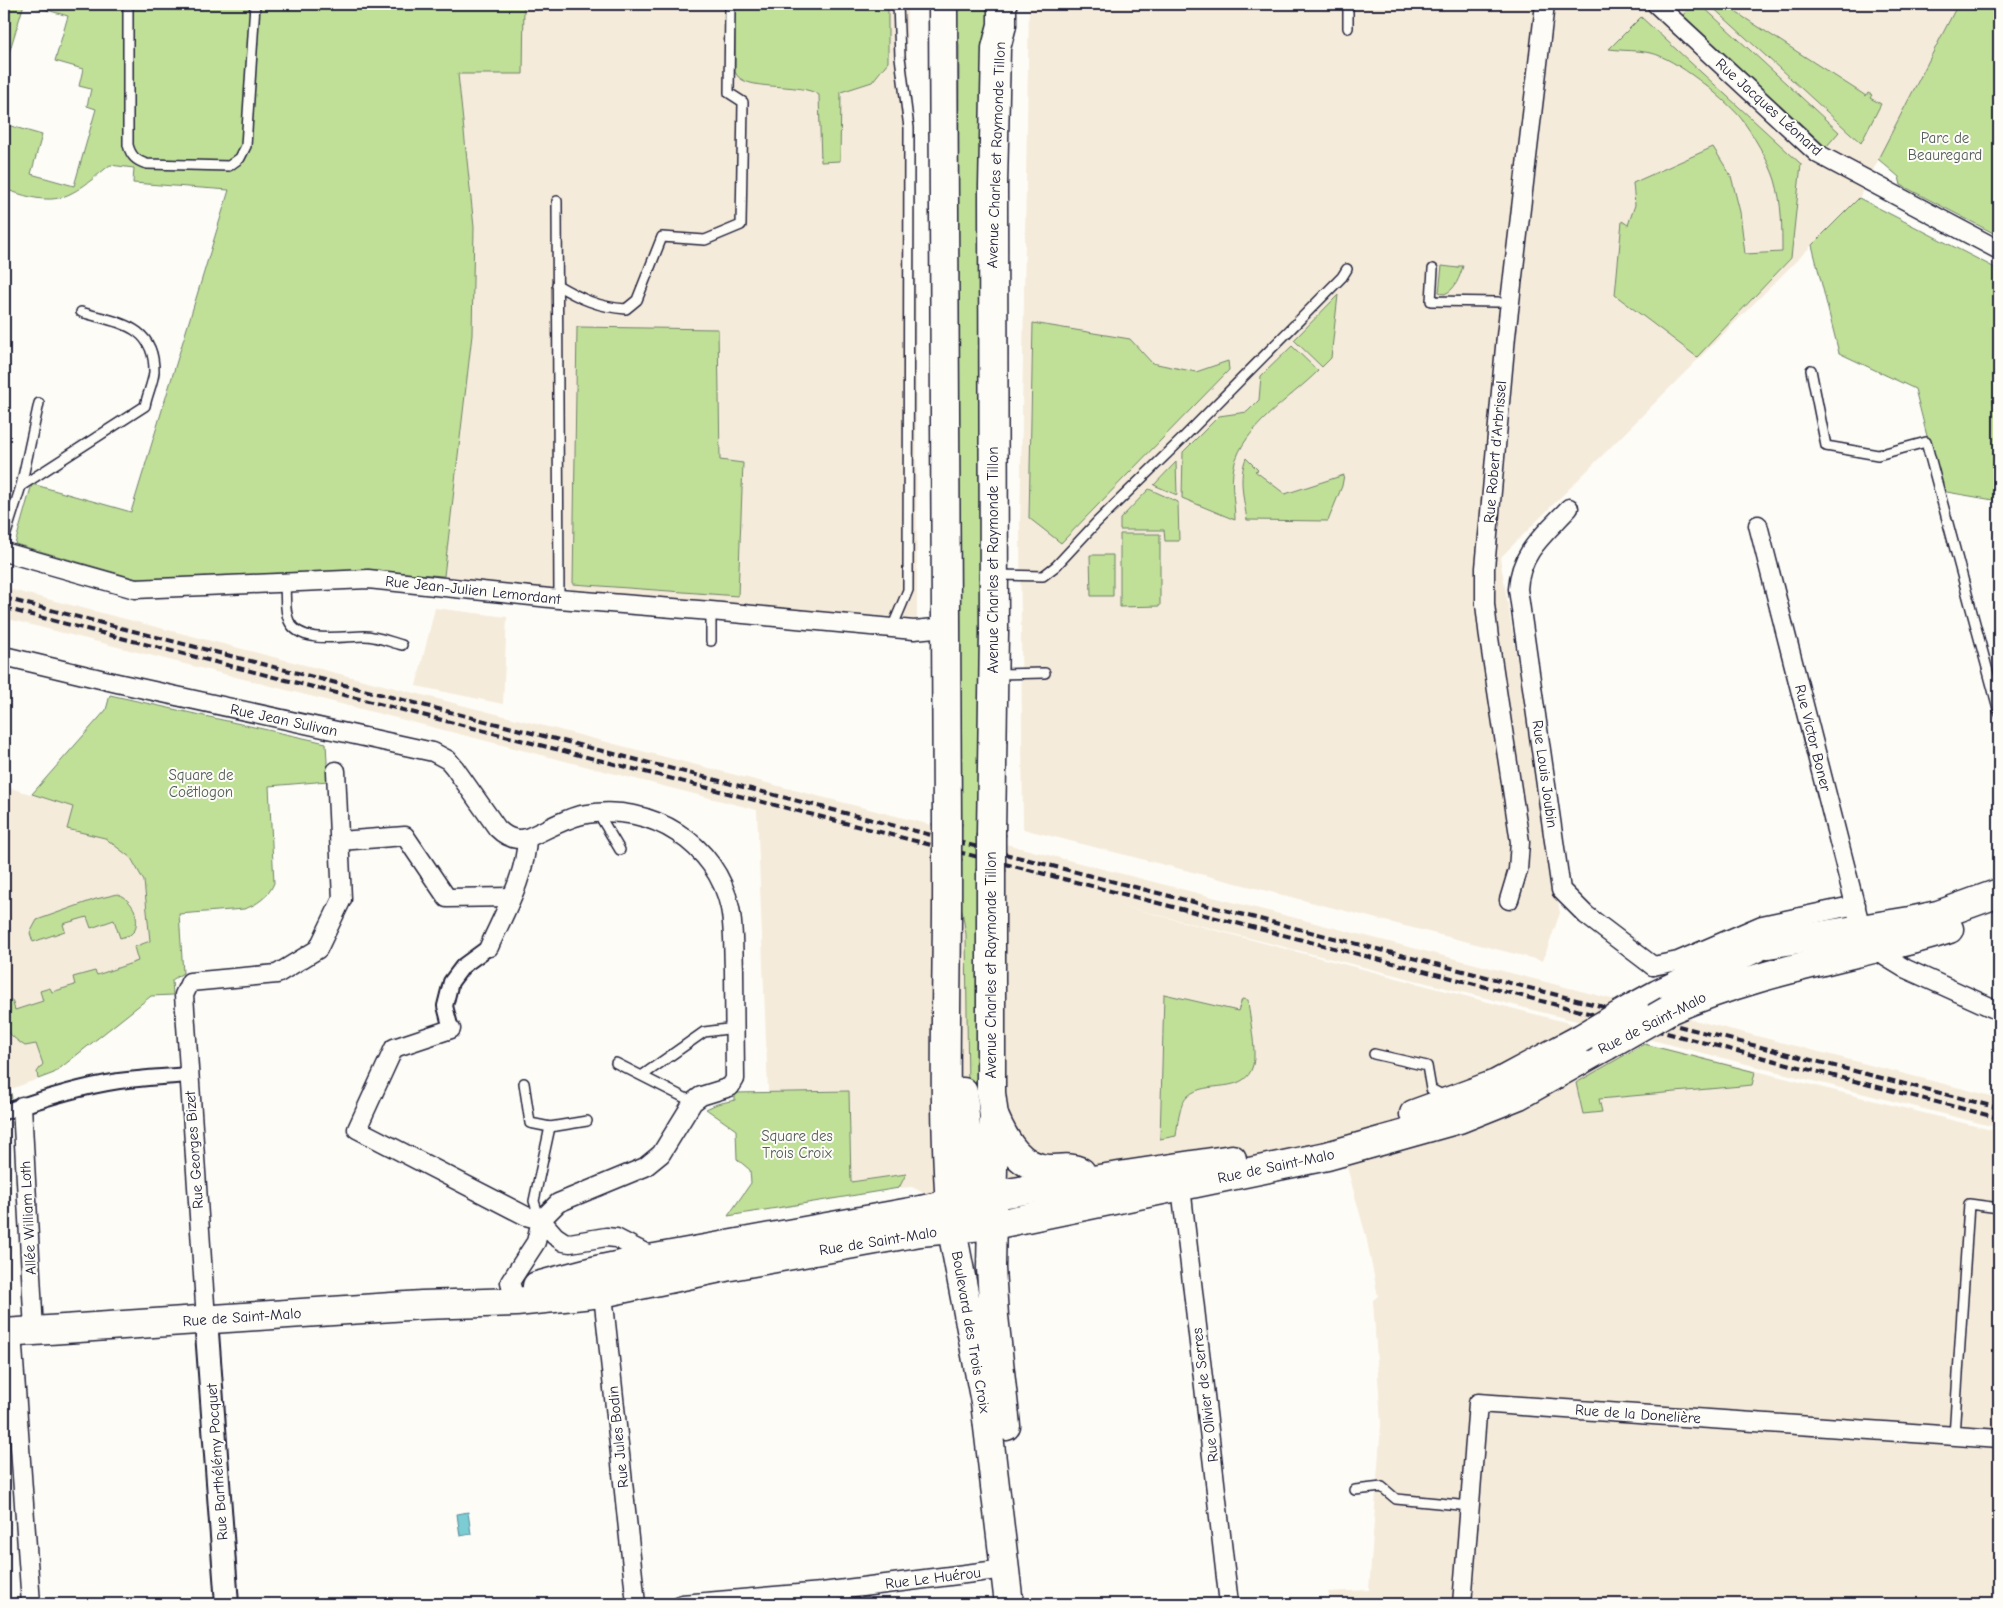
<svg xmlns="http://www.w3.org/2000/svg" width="2003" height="1608" font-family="'Comic Neue',sans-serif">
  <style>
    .built { fill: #f5ebda }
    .green { fill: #c0e098; stroke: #71816a }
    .water { fill: #7bccd4; stroke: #578897 }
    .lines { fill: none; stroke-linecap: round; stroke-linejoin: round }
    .service-casing { stroke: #22223b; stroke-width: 12 }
    .pedestrian-casing { stroke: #22223b; stroke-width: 18 }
    .minor-casing { stroke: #22223b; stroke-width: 21 }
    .tertiary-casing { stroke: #22223b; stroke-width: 26 }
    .primary-casing { stroke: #22223b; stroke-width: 31 }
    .service { stroke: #fdfcf7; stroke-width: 9 }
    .pedestrian { stroke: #fdfcf7; stroke-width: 14 }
    .minor { stroke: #fdfcf7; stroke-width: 18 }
    .tertiary { stroke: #fdfcf7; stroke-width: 22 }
    .primary { stroke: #fdfcf7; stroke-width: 28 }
    .rail { stroke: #22223b; stroke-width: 4; stroke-dasharray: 8 4; stroke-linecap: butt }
    .primary-bridge-casing { stroke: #22223b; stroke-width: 31; stroke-linecap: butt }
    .primary-bridge { stroke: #fdfcf7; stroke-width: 28 }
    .labels { text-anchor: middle; stroke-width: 4; stroke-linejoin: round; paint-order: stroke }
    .street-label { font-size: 15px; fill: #22223b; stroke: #fdfcf7 }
    .park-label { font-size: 15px; fill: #515b57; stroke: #fdfcf7 }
  </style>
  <rect width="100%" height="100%" fill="#fdfcf7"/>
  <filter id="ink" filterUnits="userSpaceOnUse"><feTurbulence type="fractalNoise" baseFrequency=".02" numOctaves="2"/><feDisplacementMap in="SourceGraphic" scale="10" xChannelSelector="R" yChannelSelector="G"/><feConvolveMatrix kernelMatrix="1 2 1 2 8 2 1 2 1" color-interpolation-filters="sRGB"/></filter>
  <g filter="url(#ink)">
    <!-- built -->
    <g class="built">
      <polygon points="524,4 907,4 907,58 915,131 917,619 578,592 559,584 545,590 444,576 472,335 474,227 458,74 522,74"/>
      <polygon points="1029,4 1958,4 1859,198 1500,558 1560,913 1543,961 1023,829 1020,531"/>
      <polygon points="4,588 1999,1098 1999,1128 1111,903 1641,1042 1999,1132 1999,1604 1332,1604 1328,1592 1369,1590 1381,1424 1373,1300 1378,1296 1366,1236 1347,1167 1005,1234 912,1187 899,1188 905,1174 851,1182 849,1091 768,1092 757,810 4,618"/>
      <polygon points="435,608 507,617 503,704 416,686"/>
      <polygon points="4,786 155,832 161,839 173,995 151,996 54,1073 11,1089 12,1098 4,1101"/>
    </g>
    <!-- green -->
    <g class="green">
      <polygon points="4,4 24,4 5,66 4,65"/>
      <path d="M26,4H524L523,74H458L474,227L472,335L444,576L363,570L148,582L15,544L32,484L131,512L229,190L133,183L134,168L110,165C92,179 70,201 46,199C32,199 17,193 4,189V124L42,135L31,174L74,186L96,109L87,106L91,89L79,86L83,69L55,61L68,16Z"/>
      <path d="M735,4H886L888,11V62L872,82L841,92L840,161L821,162L819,95C799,81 743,93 735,72Z"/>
      <polygon points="951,4 992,4 983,1165 968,1092 966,934 956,876 959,45"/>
      <polygon points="1693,4 1700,4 1839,132 1826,147 1683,15"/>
      <polygon points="1709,4 1723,4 1866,96 1868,93 1872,95 1870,98 1881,104 1861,143"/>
      <polygon points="1958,4 1999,4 1999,236 1901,185 1899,177 1878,159"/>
      <path d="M1641,17L1801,164L1791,258L1697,357L1615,295L1622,221L1628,225L1635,205L1633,183L1713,147L1731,176L1740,212L1745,254L1782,252C1782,229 1782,203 1775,180C1770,163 1751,131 1740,117C1724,98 1675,58 1651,53C1638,50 1623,51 1609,49Z"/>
      <polygon points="1859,198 1999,270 1999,501 1941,491 1915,389 1839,353 1812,245"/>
      <path d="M1442,266L1458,268V266H1463C1460,276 1455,291 1444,294L1439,292Z"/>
      <polygon points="1338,295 1331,358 1322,367 1294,340"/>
      <polygon points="1033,323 1130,339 1152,363 1196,372 1228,361 1229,370 1061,543 1029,518"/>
      <polygon points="577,327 718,329 720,460 743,463 738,596 573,584"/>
      <path d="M1292,346L1318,371C1291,398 1243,427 1234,466C1230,484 1235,502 1235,520L1182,498L1183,452L1219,416L1247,412L1259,400L1261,376Z"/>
      <path d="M1246,458L1258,470L1255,471L1285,494L1344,475L1342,486L1328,521L1247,520C1244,500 1238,478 1246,458Z"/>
      <polygon points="1176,462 1177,495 1154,485"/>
      <polygon points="1149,489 1178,502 1179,541 1165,541 1164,530 1120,530 1120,519"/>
      <polygon points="1120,534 1160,534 1160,606 1120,607"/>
      <polygon points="1090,555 1113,555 1113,596 1091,596"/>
      <path d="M110,695L326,743L328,781L269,786L274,883C269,896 257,905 244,909L179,914L183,973L172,980L173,995L151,996L54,1073L38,1079L37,1072L43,1064L36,1044L25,1046C4,1032 4,1027 4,1003L12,1000L15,1010L43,1001L40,991L50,988L52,992L75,985L73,977L95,971L97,975L138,961L134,947L150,941L144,881L131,858L105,838L67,829L73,807L32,794L106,710Z"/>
      <path d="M118,894C132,901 140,914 135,930L130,935L120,938L114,920L91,928L87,917L63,924L65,931L33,942L30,933L37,920L96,899Z"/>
      <path d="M1164,994L1238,1011L1242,999L1248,1000C1249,1016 1257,1051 1253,1065C1245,1096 1206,1079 1188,1096C1178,1105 1178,1124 1176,1136L1160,1139Z"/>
      <polygon points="1644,1044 1755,1072 1752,1085 1599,1099 1602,1112 1583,1114 1576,1083"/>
      <polygon points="4,1064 12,1098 4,1101"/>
      <polygon points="849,1091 851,1182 906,1174 899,1188 728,1216 751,1183 750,1170 737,1159 736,1130 706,1109 717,1104 735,1100 735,1093"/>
    </g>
    <!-- water -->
    <polygon class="water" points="468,1512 471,1534 460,1536 457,1514"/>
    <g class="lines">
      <defs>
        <g id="service">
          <path d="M128,4V145C131,156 136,161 147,164L229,166L240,158L246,146L255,4"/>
          <polyline points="1348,4 1348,28"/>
          <polyline points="557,201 559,599"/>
          <polyline points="1433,269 1431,301 1498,302"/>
          <path d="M557,285C581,299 598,307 626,309L637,300L662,237L705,240L741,225L743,102L729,93L730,4"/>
          <polyline points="1811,370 1826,446 1878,455 1926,442 1999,712"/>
          <path d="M39,403L21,486L145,406C147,395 153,383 154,372C155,324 117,323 81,312"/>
          <polyline points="4,540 21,486"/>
          <polyline points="996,575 1043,576 1056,566 1097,522 1180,441 1342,277 1347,269"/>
          <path d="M285,583C286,595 284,610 289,621C300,645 343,636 364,636C377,636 390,642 402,645"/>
          <polyline points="711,611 711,641"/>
          <polyline points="892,628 908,590 909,128 900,57 898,4"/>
          <polyline points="995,674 1045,673"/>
          <polyline points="598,813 620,850"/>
          <polyline points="1374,1054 1427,1066 1431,1089 1446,1097"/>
          <polyline points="616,1063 693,1102"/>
          <polyline points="643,1075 704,1032 735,1028"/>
          <polyline points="524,1083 530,1123 550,1127 587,1121"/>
          <polyline points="540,1220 534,1201 550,1127"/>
          <polyline points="1954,1436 1969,1204 1999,1208"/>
          <polyline points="1355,1490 1382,1487 1396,1499 1470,1506"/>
        </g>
        <g id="pedestrian">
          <polyline points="451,1029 445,1006 451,982 463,966 489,947"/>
          <path d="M4,1112C41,1099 79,1087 119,1081C142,1078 165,1077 188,1075"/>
        </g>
        <g id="minor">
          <polyline points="1656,4 1818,154 1999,250"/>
          <path d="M1569,508C1545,534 1520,552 1518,589L1561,890L1586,915L1653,966"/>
          <polyline points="1758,525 1861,928 1875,949 1886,957 1904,968 1999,1011"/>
          <polyline points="4,552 135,589 368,579 559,599 711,611 892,628 914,630 946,627"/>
          <path d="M4,656L117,683L433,752L448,760L454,767L497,828C506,837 515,841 527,838C547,830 566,817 587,814C651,803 717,844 730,908C734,928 733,949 734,969C734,1005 735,1042 735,1079L730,1087L701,1096L693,1102L661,1154L645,1167L558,1203L541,1220"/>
          <polyline points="340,841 405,836 447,898 511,897"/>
          <polyline points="1509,900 1518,870 1520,842 1489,638 1485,604 1485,568 1506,336 1545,4"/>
          <path d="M489,947C504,913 526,876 527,838"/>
          <polyline points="1653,966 1678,961 1762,925 1856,905"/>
          <polyline points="451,1029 394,1048 357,1129 526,1216 541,1220 555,1236 564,1242 570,1243 606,1237 616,1238 655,1258"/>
          <polyline points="22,1106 34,1331"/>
          <polyline points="1181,1187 1229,1604"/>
          <polyline points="600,1283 604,1304 636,1604"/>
          <polyline points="516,1302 510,1282 536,1242 541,1220"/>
          <polyline points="206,1319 184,995 190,982 277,974 318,949 342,899 336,771"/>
          <polyline points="12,1333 31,1604"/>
          <polyline points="682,1604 822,1592 1005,1569"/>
          <polyline points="1462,1604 1478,1403 1999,1439"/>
        </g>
        <polyline id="tertiary" points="206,1319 227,1604"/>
        <g id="primary">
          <polyline points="943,4 947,823"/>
          <polyline points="991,834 994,632 993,186 996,48 1002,25 1002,4"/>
          <path d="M947,861C948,984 941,1108 952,1230L985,1402L1009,1604"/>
          <polyline points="991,872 991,1093 994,1116 991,1268 994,1316 1006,1426"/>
          <polyline points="1634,1007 1658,994 1762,945 1910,921 1938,915 1999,893"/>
          <path d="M1669,1010C1728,984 1790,969 1852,954C1885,946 1917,940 1949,929"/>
          <path d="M963,1092C967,1137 967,1171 987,1213"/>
          <polyline points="1414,1114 1496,1084 1580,1039"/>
          <path d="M995,1118C1005,1141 1020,1169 1050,1169C1062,1169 1070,1166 1081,1172"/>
          <polyline points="537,1286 597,1270 655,1258 916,1211 993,1195 1232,1159"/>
          <polyline points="4,1333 422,1305 516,1302 602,1293 725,1267 920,1232 993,1225 1327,1156 1459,1119 1519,1095 1606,1046"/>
        </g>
      </defs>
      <!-- service casing -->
      <use href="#service" class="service-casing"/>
      <!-- pedestrian casing -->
      <use href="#pedestrian" class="pedestrian-casing"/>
      <!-- minor casing -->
      <use href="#minor" class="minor-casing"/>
      <!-- tertiary casing -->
      <use href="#tertiary" class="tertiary-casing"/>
      <!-- primary casing -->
      <use href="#primary" class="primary-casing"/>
      <!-- service -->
      <use href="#service" class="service"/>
      <!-- pedestrian -->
      <use href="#pedestrian" class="pedestrian"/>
      <!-- minor -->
      <use href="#minor" class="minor"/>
      <!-- tertiary -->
      <use href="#tertiary" class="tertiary"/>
      <!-- primary -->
      <use href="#primary" class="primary"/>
      <!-- rail -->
      <g class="rail">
        <polyline points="4,598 1999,1108"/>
        <polyline points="4,608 1999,1118"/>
      </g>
      <defs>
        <g id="primary-bridge">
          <polyline points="991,834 991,872"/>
          <polyline points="947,861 947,823"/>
          <polyline points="1580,1039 1634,1007"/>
          <polyline points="1606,1046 1669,1010"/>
        </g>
      </defs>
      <!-- primary-bridge casing -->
      <use href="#primary-bridge" class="primary-bridge-casing"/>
      <!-- primary-bridge -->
      <use href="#primary-bridge" class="primary-bridge"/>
    </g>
  </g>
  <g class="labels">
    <!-- street labels -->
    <g class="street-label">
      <text transform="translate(1769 107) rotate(42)" y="5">Rue Jacques Léonard</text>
      <text transform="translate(996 155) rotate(-88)" y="5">Avenue Charles et Raymonde Tillon</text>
      <text transform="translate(1495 452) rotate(-85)" y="5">Rue Robert d'Arbrissel</text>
      <text transform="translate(993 560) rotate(-90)" y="5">Avenue Charles et Raymonde Tillon</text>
      <text transform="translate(473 590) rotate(6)" y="5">Rue Jean-Julien Lemordant</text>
      <text transform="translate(284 720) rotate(12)" y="5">Rue Jean Sulivan</text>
      <text transform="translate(1813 738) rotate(76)" y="5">Rue Victor Boner</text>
      <text transform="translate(1545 774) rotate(82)" y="5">Rue Louis Joubin</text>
      <text transform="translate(991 965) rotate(-90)" y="5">Avenue Charles et Raymonde Tillon</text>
      <text transform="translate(1652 1023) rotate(-27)" y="5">Rue de Saint-Malo</text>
      <text transform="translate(194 1150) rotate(-94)" y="5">Rue Georges Bizet</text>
      <text transform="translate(1276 1166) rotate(-12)" y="5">Rue de Saint-Malo</text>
      <text transform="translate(28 1218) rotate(-93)" y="5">Allée William Loth</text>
      <text transform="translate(878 1241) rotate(-9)" y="5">Rue de Saint-Malo</text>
      <text transform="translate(242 1317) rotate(-4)" y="5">Rue de Saint-Malo</text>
      <text transform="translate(971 1332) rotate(80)" y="5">Boulevard des Trois Croix</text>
      <text transform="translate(1205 1395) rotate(-97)" y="5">Rue Olivier de Serres</text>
      <text transform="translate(1638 1414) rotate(4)" y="5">Rue de la Donelière</text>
      <text transform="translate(618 1437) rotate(-96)" y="5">Rue Jules Bodin</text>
      <text transform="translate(217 1462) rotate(-94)" y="5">Rue Barthélémy Pocquet</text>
      <text transform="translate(933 1578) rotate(-7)" y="5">Rue Le Huérou</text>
    </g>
    <!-- park labels -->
    <g class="park-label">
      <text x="1945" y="143">Parc de<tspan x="1945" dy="17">Beauregard</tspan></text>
      <text x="201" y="780">Square de<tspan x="201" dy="17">Coëtlogon</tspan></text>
      <text x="797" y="1141">Square des<tspan x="797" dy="17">Trois Croix</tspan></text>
    </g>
  </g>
  <!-- margin -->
  <rect width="2003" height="1608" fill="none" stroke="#fdfcf7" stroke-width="20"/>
  <rect x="10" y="10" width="1983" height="1588" fill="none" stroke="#22223b" stroke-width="2" filter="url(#ink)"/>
</svg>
